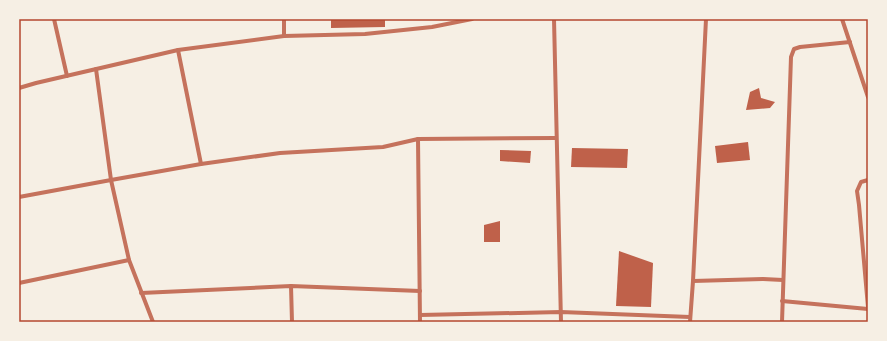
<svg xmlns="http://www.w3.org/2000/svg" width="887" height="341" font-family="Mulish,sans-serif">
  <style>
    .building { fill: #bf614a }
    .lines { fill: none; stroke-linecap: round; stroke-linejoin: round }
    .minor { stroke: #c5725c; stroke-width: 4 }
    .neatline { fill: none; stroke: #b5482f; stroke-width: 1.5 }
  </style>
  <rect width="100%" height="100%" fill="#f6efe4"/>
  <!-- building -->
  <g class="building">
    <polygon points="331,19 385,19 385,27 331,28"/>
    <polygon points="759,88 761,98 775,102 770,108 746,110 750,92"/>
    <polygon points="748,142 750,160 717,163 715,146"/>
    <polygon points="572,148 628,149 627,168 571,167"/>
    <polygon points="500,150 531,151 530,163 500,161"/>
    <polygon points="500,221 500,242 484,242 484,225"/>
    <polygon points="619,251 653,263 651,307 616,306"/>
  </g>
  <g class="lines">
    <!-- minor -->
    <g class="minor">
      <polyline points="54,19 67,76"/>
      <polyline points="554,19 561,322"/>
      <polyline points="842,19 868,97"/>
      <polyline points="284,36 284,19"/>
      <polyline points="178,50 201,164"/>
      <polyline points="96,69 111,180 129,260 153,322"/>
      <polyline points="19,88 36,83 178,50 284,36 365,34 432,27 472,19"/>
      <polyline points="418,139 420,322"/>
      <polyline points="868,180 861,182 857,191 859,205 868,307"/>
      <polyline points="19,197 111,180 201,164 280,153 383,147 418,139 556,138"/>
      <polyline points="693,281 763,279 783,280"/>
      <polyline points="19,283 129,260"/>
      <polyline points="291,286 292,322"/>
      <polyline points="141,293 291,286 420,291"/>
      <polyline points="782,301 868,309"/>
      <polyline points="420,315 561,312 690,317"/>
      <polyline points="690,322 693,281 706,19"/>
      <polyline points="782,322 791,57 794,49 800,47 850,42"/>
    </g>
  </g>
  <!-- border -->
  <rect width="887" height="341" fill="none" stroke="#f6efe4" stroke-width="40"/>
  <rect x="20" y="20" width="847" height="301" class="neatline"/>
</svg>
